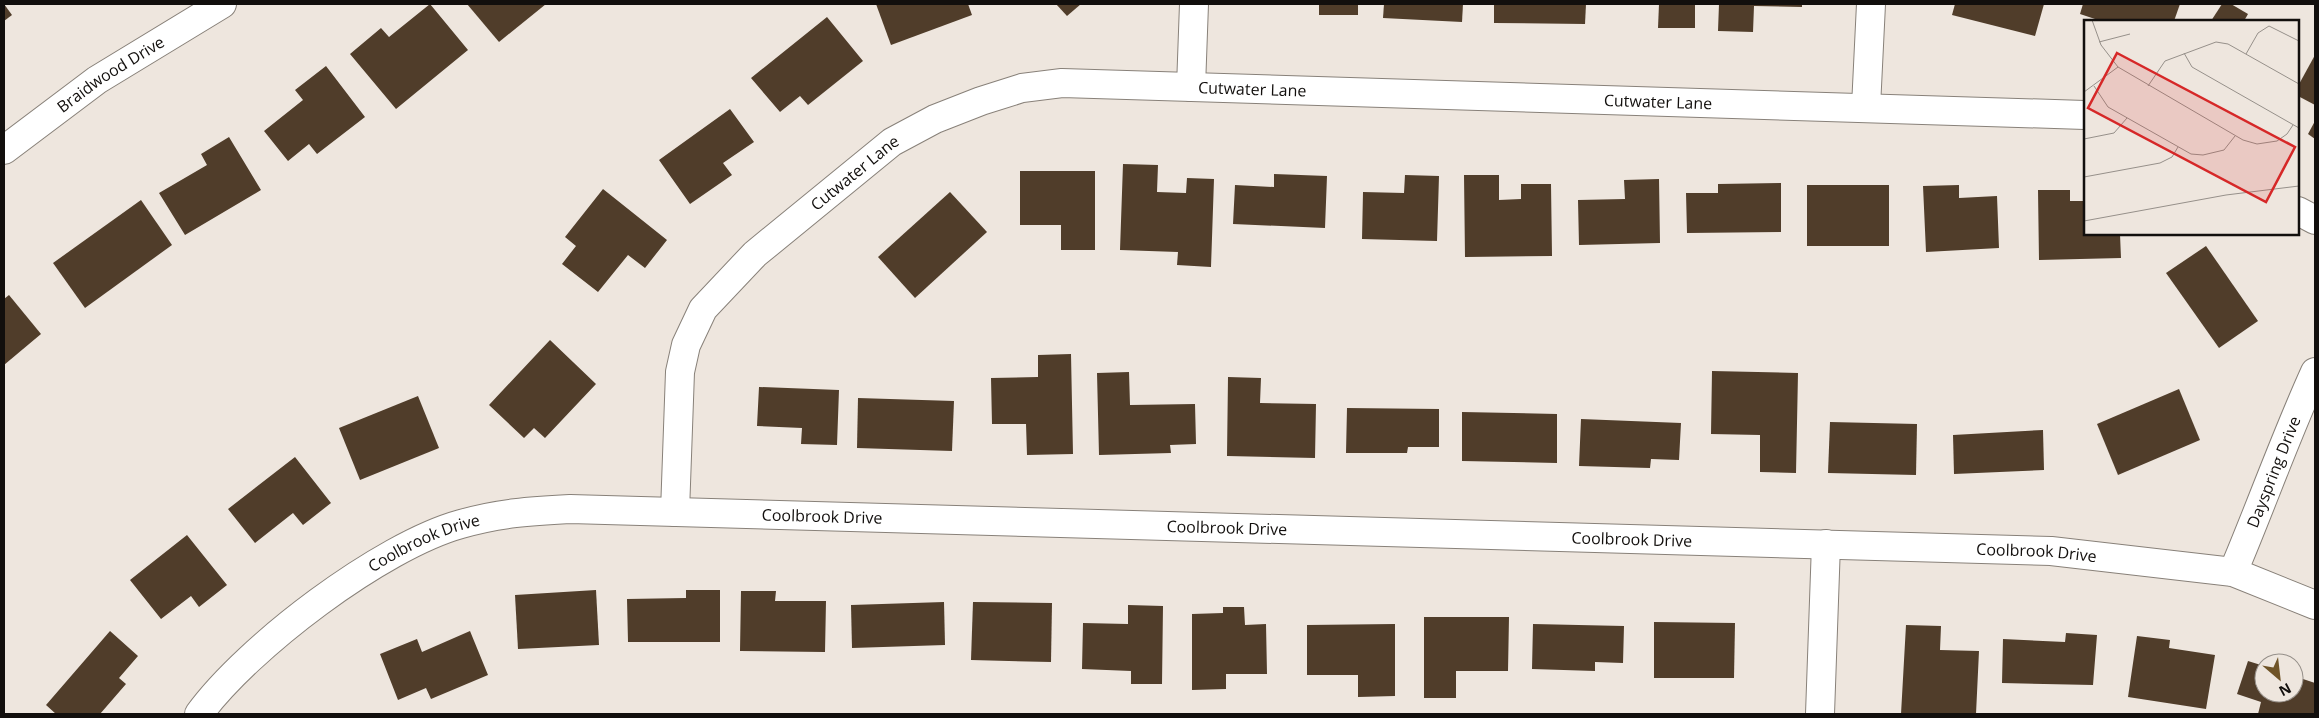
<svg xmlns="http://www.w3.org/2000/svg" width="2319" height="718" font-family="'Open Sans',sans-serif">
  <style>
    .building { fill: #503d2a }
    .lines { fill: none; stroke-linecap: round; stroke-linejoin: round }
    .minor-casing { stroke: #888179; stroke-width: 30 }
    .minor { stroke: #fff; stroke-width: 28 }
    .labels { text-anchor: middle; stroke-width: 5; stroke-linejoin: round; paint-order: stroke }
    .street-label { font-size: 16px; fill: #120f0d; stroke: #eee6de }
    .inset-road { fill: none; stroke: #96908a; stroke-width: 1 }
    .view { fill: #d62828; fill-opacity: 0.15; stroke: #d62828; stroke-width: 2.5 }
    .inset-edge { fill: none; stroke: #120f0d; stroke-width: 2.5 }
  </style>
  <rect width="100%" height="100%" fill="#eee6de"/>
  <!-- building -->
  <g class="building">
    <polygon points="4,4 12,15 4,21"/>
    <polygon points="430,4 468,50 396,109 350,54 381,28 389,37"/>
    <polygon points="467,4 546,4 499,42"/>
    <polygon points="876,4 968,4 972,15 891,45"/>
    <polygon points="1056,4 1081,4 1067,16"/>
    <rect x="1319" y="4" width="39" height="11"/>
    <polygon points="1384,4 1463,4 1462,22 1383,18"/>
    <polygon points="1494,4 1586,4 1585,24 1494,23"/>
    <polygon points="1659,4 1695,4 1695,28 1658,28"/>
    <polygon points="1719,4 1802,4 1802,7 1754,6 1753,32 1718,31"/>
    <polygon points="1955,4 2044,4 2035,36 1952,15"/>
    <polygon points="2083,4 2180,4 2174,21 2101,21 2080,14"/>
    <polygon points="2222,4 2231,4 2248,14 2244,21 2211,21"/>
    <polygon points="827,17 863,61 808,105 800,96 780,112 751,78"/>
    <polygon points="2315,55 2315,105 2298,96 2298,86"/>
    <polygon points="326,66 365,117 317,154 309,144 288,161 264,131 303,100 295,90"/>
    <polygon points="730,109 754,142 723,163 732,175 690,204 659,160"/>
    <polygon points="2315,121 2315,139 2308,134"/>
    <polygon points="229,137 261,190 185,235 159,193 207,165 201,154"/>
    <polygon points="1123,164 1158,165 1157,192 1186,193 1187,178 1214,179 1211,267 1177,265 1178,252 1120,250"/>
    <polygon points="1020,171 1095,171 1095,250 1061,250 1061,225 1020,225"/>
    <polygon points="1274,174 1327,176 1325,228 1233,224 1235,185 1274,187"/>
    <polygon points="1405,175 1439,176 1437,241 1362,239 1363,192 1404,193"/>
    <polygon points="1464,175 1499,175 1499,200 1521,199 1521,184 1551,184 1552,256 1465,257"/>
    <polygon points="1659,179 1660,243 1579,245 1578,200 1625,199 1624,180"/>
    <polygon points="1781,183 1781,232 1687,233 1686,193 1718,193 1718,184"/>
    <rect x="1807" y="185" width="82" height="61"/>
    <polygon points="1959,185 1959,198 1997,196 1999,248 1926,252 1923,186"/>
    <polygon points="603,189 667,240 645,268 628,255 598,292 562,264 576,246 565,237"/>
    <polygon points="2038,190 2070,190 2070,201 2085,201 2085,234 2120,234 2121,258 2039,260"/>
    <polygon points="950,192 987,232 915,298 878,257"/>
    <polygon points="141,200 172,245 85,308 53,263"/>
    <polygon points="2206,246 2258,321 2219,348 2166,273"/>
    <polygon points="9,295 41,334 4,365 4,299"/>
    <polygon points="550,340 596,384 545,438 534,428 524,438 489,405"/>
    <polygon points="1071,354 1073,454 1027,455 1026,424 992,424 991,378 1038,377 1038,355"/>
    <polygon points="1712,371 1798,373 1796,473 1760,472 1760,435 1711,434"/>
    <polygon points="1129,372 1130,405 1195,404 1196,444 1170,445 1171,453 1099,455 1097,373"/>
    <polygon points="1228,377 1261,378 1260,403 1316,404 1315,458 1227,456"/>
    <polygon points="759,387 839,390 837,445 801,444 802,428 757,426"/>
    <polygon points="2179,389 2200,440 2118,475 2097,424"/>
    <polygon points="418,396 439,448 360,480 339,428"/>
    <polygon points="858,398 954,401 952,451 857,448"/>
    <polygon points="1347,408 1439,409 1439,447 1408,447 1407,453 1346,453"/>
    <polygon points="1462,412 1557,414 1557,463 1462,461"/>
    <polygon points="1581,419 1681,423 1679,460 1651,459 1650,468 1579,466"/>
    <polygon points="1830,422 1917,424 1916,475 1828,473"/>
    <polygon points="2043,430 2044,470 1954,474 1953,435"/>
    <polygon points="295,457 331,503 303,525 293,513 255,543 228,509"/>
    <polygon points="187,535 227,585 199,607 191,596 161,619 130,580"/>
    <polygon points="596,590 599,645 518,649 515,595"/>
    <polygon points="686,590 720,590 720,642 628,642 627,599 686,598"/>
    <polygon points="741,591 776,591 775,601 826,601 825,652 740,651"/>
    <polygon points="944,602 945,645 852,648 851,605"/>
    <polygon points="973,602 1052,603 1051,662 971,660"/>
    <polygon points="1128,605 1163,606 1162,684 1131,684 1131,671 1082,669 1083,623 1128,624"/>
    <polygon points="1223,607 1244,607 1245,625 1266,624 1267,674 1226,674 1226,689 1192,690 1192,614 1223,613"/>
    <polygon points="1424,617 1509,617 1508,671 1456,671 1456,698 1424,698"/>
    <polygon points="1654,622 1735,623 1734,678 1654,678"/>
    <polygon points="1395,624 1395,696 1358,697 1358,675 1307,675 1307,625"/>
    <polygon points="1533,624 1624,626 1623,663 1595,662 1595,671 1532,669"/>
    <polygon points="1906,625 1941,626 1940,650 1979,651 1976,714 1901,714"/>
    <polygon points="110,631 138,656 119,678 126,684 100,714 56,714 46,705"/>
    <polygon points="470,631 488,675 431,699 426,688 398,700 380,654 417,639 422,652"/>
    <polygon points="2066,633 2097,635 2093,685 2002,683 2003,639 2065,642"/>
    <polygon points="2137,636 2170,640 2169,648 2215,655 2206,709 2128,697"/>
    <polygon points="2248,661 2264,666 2264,693 2294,693 2294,676 2315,683 2315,714 2258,714 2261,702 2237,694"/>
  </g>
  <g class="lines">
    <defs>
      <g id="minor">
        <polyline points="1191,87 1194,4"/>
        <polyline points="1866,107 1871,4"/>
        <path id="s1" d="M4,150L97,80L222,4"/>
        <polyline points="2298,211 2315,220"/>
        <path id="s2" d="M675,512L680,372L686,345L703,309L755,254L892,142L935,119L981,101L1022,88L1062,83L2085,115"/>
        <path id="s3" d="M2233,572C2261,506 2285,438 2315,372"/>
        <path id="s4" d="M199,714C248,647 381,546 461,524C499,513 531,511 570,509L2051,551L2233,572L2315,605"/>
        <polyline points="1820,714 1826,544"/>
      </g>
    </defs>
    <!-- minor casing -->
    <use href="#minor" class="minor-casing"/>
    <!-- minor -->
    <use href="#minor" class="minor"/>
  </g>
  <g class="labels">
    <!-- street labels -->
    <g class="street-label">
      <text dy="6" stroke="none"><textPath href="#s1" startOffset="131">Braidwood Drive</textPath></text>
      <text dy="6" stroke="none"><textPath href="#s2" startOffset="832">Cutwater Lane</textPath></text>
      <text dy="6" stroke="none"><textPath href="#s2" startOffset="1238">Cutwater Lane</textPath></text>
      <text dy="6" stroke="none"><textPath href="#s2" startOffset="412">Cutwater Lane</textPath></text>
      <text dy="6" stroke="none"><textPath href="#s3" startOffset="108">Dayspring Drive</textPath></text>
      <text dy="6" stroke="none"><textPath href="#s4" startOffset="690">Coolbrook Drive</textPath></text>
      <text dy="6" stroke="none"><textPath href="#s4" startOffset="1095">Coolbrook Drive</textPath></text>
      <text dy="6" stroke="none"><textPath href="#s4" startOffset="1500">Coolbrook Drive</textPath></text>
      <text dy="6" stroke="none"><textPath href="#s4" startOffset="286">Coolbrook Drive</textPath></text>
      <text dy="6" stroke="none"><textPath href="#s4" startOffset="1905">Coolbrook Drive</textPath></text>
    </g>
  </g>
  <!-- overview -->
  <g transform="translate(2084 20)">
    <rect width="215" height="215" fill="#eee6de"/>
    <path class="inset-road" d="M8,0L17,25L34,47L159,120L173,124L193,121L203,114L209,105M15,22L46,14M100,33L108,47L215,108M162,34L174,13L185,6L215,21M10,66L24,87L107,134L119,135L140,130L151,116M64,66L81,41L132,22L144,24L215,64M0,72L34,47M0,119L30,113L43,98M0,157L76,143L88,137L94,127M0,201L142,175L215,166"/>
    <path class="view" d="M33,33L211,127L182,182L4,88Z"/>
    <rect width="215" height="215" class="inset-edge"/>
  </g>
  <!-- border -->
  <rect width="2319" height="718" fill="none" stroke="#120f0d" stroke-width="10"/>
  <!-- north arrow -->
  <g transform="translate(2279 678) rotate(152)"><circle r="24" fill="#eee6de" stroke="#96908a"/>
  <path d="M0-4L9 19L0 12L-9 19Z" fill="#6f5326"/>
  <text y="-8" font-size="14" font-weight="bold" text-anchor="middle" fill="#120f0d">N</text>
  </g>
</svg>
